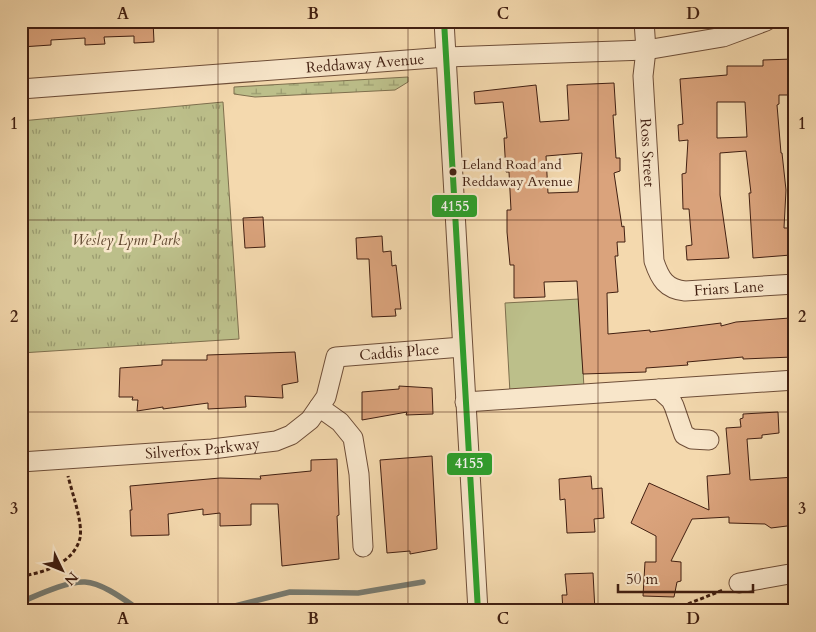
<svg xmlns="http://www.w3.org/2000/svg" width="816" height="632" font-family="Cardo,serif">
  <style>
    .grass { fill: #bcbf8a; stroke: #7e6f4e }
    .wetland { fill: url(#wetland-marsh); stroke: #7e6f4e }
    .park { fill: url(#park-tufts); stroke: #7e6f4e }
    .lines { fill: none; stroke-linecap: round; stroke-linejoin: round }
    .stream { stroke: #787b70; stroke-width: 5.5 }
    .building { fill: #daa37c; stroke: #411f11; fill-rule: evenodd }
    .minor-casing { stroke: #6e4e38; stroke-width: 21 }
    .path { stroke: #411f11; stroke-width: 3; stroke-dasharray: 4 2.5; stroke-linecap: butt }
    .minor { stroke: #f8e6ca; stroke-width: 19 }
    .bus-1-casing { stroke: #f8e6ca; stroke-width: 10 }
    .bus-1 { stroke: #2ca02c; stroke-width: 6 }
    .grid { fill: none; stroke: #411f11; stroke-width: 1; stroke-opacity: 0.55 }
    .bus-dot { fill: #411f11; stroke: #f8e6ca; stroke-width: 2 }
    .labels { text-anchor: middle; stroke-width: 5; stroke-linejoin: round; paint-order: stroke }
    .bus-label { font-size: 14px; fill: #411f11; stroke: #f8e6ca; text-anchor: start }
    .street-label { font-size: 15px; fill: #411f11; stroke: #f8e6ca }
    .park-label { font-size: 15px; font-style: italic; fill: #60472f; stroke: #f8e6ca }
    .line-badge { stroke: #f8e6ca; stroke-width: 2 }
    .badge-label { font-size: 14px; text-anchor: middle; font-weight: bold; fill: #fff }
    .neatline { fill: none; stroke: #411f11; stroke-width: 2 }
    .grid-label { font-size: 16px; text-anchor: middle; font-weight: bold; fill: #411f11 }
  </style>
  <defs>
    <pattern id="wetland-marsh" width="20" height="14" patternUnits="userSpaceOnUse" patternTransform="scale(1.25)"><rect width="20" height="14" fill="#bcbf8a"/><path d="M1 5h8M5 5V1M11 12h8M15 12V8" fill="none" stroke="#9a9b6f"/></pattern>
    <pattern id="park-tufts" width="24" height="20" patternUnits="userSpaceOnUse" patternTransform="scale(1.25)"><rect width="24" height="20" fill="#bcbf8a"/><path d="M3 7l-1-3M5 7V3M7 7l1-3M15 17l-1-3M17 17v-4M19 17l1-3" fill="none" stroke="#9a9b6f"/></pattern>
  </defs>
  <rect width="100%" height="100%" fill="#f4d9ae"/>
  <filter id="stains"><feTurbulence type="fractalNoise" baseFrequency=".004" numOctaves="4"/><feColorMatrix values="0 0 0 0 .2 0 0 0 0 .09 0 0 0 0 .02 0 0 0 .5 -.17"/></filter>
  <radialGradient id="worn" r=".72"><stop offset=".6" stop-color="#630" stop-opacity="0"/><stop offset="1" stop-color="#630" stop-opacity=".3"/></radialGradient>
  <!-- grass -->
  <polygon class="grass" points="579,299 584,388 510,393 505,303"/>
  <!-- wetland -->
  <polygon class="wetland" points="408,77 408,82 395,90 255,97 234,94 234,87"/>
  <!-- park -->
  <polygon class="park" points="223,102 239,339 21,353 21,121"/>
  <g class="lines">
    <!-- stream -->
    <g class="stream">
      <path d="M21,602C38,595 67,581 85,582C103,583 126,601 141,611"/>
      <polyline points="206,611 231,607 290,592 358,593 423,582"/>
    </g>
  </g>
  <!-- building -->
  <g class="building">
    <polygon points="21,21 153,21 154,42 134,43 134,36 104,37 105,44 85,45 85,38 51,40 51,45 21,47"/>
    <path d="M793,59L794,95H779V104L777,105L781,153H782L786,190L784,228H789L791,255L753,258L749,193H751L746,151L720,153V195L729,258L687,260L686,246L692,245L689,209H683L682,174L686,173L688,140L679,141L678,125L683,124L680,79L727,75V66H763V60ZM717,102H745L747,137L717,138Z"/>
    <path d="M614,83L616,115H613L616,158H620V171L614,173L622,227L624,226L625,242H617L618,256H615L618,292L607,293L608,334L650,330V332L721,323V326L736,322L790,318L793,357L743,359V357L687,362L688,365L646,368V372L583,374L577,281L544,282L545,297L514,298V265H510L507,232V210H511L509,172H506L504,138H507L503,102L475,104L474,92L536,85L540,122L569,120L567,85ZM582,153L578,192L548,193L546,156Z"/>
    <polygon points="263,217 265,247 245,248 243,218"/>
    <polygon points="382,236 383,252 391,251 392,266 396,265 401,309 395,309 396,316 372,317 369,259 357,259 356,238"/>
    <polygon points="295,352 298,382 282,385 283,398 245,396 246,407 208,409 208,403 163,409 163,407 137,411 138,400 132,400 133,397 119,397 120,368 162,365 162,360 207,360 207,355"/>
    <polygon points="399,386 432,388 433,414 406,415 407,412 362,420 362,392 399,389"/>
    <polygon points="778,412 779,433 762,435 762,438 747,439 750,480 795,477 795,525 771,528 765,524 729,523 729,517 692,519 671,561 681,562 681,581 677,582 674,597 643,596 645,562 656,562 656,536 631,523 649,483 709,510 707,476 730,474 726,428 741,427 740,419 743,418 743,414"/>
    <polygon points="432,456 437,549 410,554 410,551 387,553 380,460"/>
    <polygon points="337,459 339,515 337,516 339,559 282,566 278,504 251,504 251,525 220,526 220,513 203,515 203,509 168,514 169,535 131,536 130,510 132,510 130,486 220,478 261,479 260,476 311,471 311,460"/>
    <polygon points="591,476 592,489 602,488 604,518 594,519 595,532 567,533 565,499 560,500 559,479"/>
    <polygon points="593,573 595,611 563,611 562,595 567,595 565,574"/>
  </g>
  <g class="lines">
    <defs>
      <g id="minor">
        <polyline points="444,21 478,611"/>
        <path id="s1" d="M644,21L646,50L643,76L654,261C660,279 666,289 685,291L795,284"/>
        <path id="s2" d="M21,89L447,57L646,50L723,37L766,21"/>
        <polyline points="659,389 671,400 674,406 684,435 692,439 709,440"/>
        <polyline points="465,402 795,380"/>
        <polyline points="319,407 340,422 353,438 359,474 363,547"/>
        <path id="s3" d="M21,462L212,449L276,441L291,435L310,420L326,397L336,357L462,347"/>
        <polyline points="739,583 795,573"/>
      </g>
    </defs>
    <!-- minor casing -->
    <use href="#minor" class="minor-casing"/>
    <!-- path -->
    <g class="path">
      <path d="M21,576C44,573 74,563 80,538C83,522 72,493 68,476"/>
      <polyline points="670,611 723,590"/>
    </g>
    <!-- minor -->
    <use href="#minor" class="minor"/>
    <defs>
      <polyline id="bus-1" points="444,21 478,611"/>
    </defs>
    <!-- bus-1 casing -->
    <use href="#bus-1" class="bus-1-casing"/>
    <!-- bus-1 -->
    <use href="#bus-1" class="bus-1"/>
  </g>
  <!-- grid -->
  <path class="grid" d="M218,21V611M408,21V611M598,21V611M21,220H795M21,412H795"/>
  <!-- markers -->
  <circle class="bus-dot" cx="453" cy="172" r="4.5"/>
  <g class="labels">
    <!-- bus labels -->
    <g class="bus-label">
      <text x="462" y="169">Leland Road and<tspan x="462" dy="17">Reddaway Avenue</tspan></text>
    </g>
    <!-- street labels -->
    <g class="street-label">
      <text dy="5" stroke="none"><textPath href="#s2" startOffset="345">Reddaway Avenue</textPath></text>
      <text dy="5" stroke="none"><textPath href="#s1" startOffset="132">Ross Street</textPath></text>
      <text dy="5" stroke="none"><textPath href="#s1" startOffset="331">Friars Lane</textPath></text>
      <text dy="5" stroke="none"><textPath href="#s3" startOffset="429">Caddis Place</textPath></text>
      <text dy="5" stroke="none"><textPath href="#s3" startOffset="182">Silverfox Parkway</textPath></text>
    </g>
    <!-- park labels -->
    <g class="park-label">
      <text x="126" y="245">Wesley Lynn Park</text>
    </g>
  </g>
  <g class="line-badge">
    <rect x="431" y="194" width="47" height="24" rx="5" fill="#2ca02c"/>
    <rect x="446" y="452" width="47" height="24" rx="5" fill="#2ca02c"/>
  </g>
  <g class="badge-label">
    <text x="455" y="211">4155</text>
    <text x="469" y="468">4155</text>
  </g>
  <!-- margin -->
  <rect width="816" height="632" fill="none" stroke="#f4d9ae" stroke-width="55"/>
  <!-- north arrow -->
  <g transform="translate(62 570) rotate(133)" stroke="#f8e6ca" stroke-width="4" paint-order="stroke">
  <path d="M0-4L9 19L0 12L-9 19Z" fill="#411f11"/>
  <text y="-8" font-size="14" font-weight="bold" text-anchor="middle" fill="#411f11">N</text>
  </g>
  <!-- scale -->
  <path d="M618 584v8h135v-8" fill="none" stroke="#411f11" stroke-width="2.5"/>
  <text x="626" y="584" font-size="15" fill="#411f11" stroke="#f8e6ca" stroke-width="4" paint-order="stroke">50 m</text>
  <rect x="28" y="28" width="760" height="576" class="neatline"/>
  <g class="grid-label">
    <text x="123" y="19">A</text>
    <text x="313" y="19">B</text>
    <text x="503" y="19">C</text>
    <text x="693" y="19">D</text>
    <text x="14" y="129">1</text>
    <text x="802" y="129">1</text>
    <text x="14" y="322">2</text>
    <text x="802" y="322">2</text>
    <text x="14" y="514">3</text>
    <text x="802" y="514">3</text>
    <text x="123" y="624">A</text>
    <text x="313" y="624">B</text>
    <text x="503" y="624">C</text>
    <text x="693" y="624">D</text>
  </g>
  <rect width="100%" height="100%" filter="url(#stains)"/>
  <rect width="100%" height="100%" fill="url(#worn)"/>
</svg>
